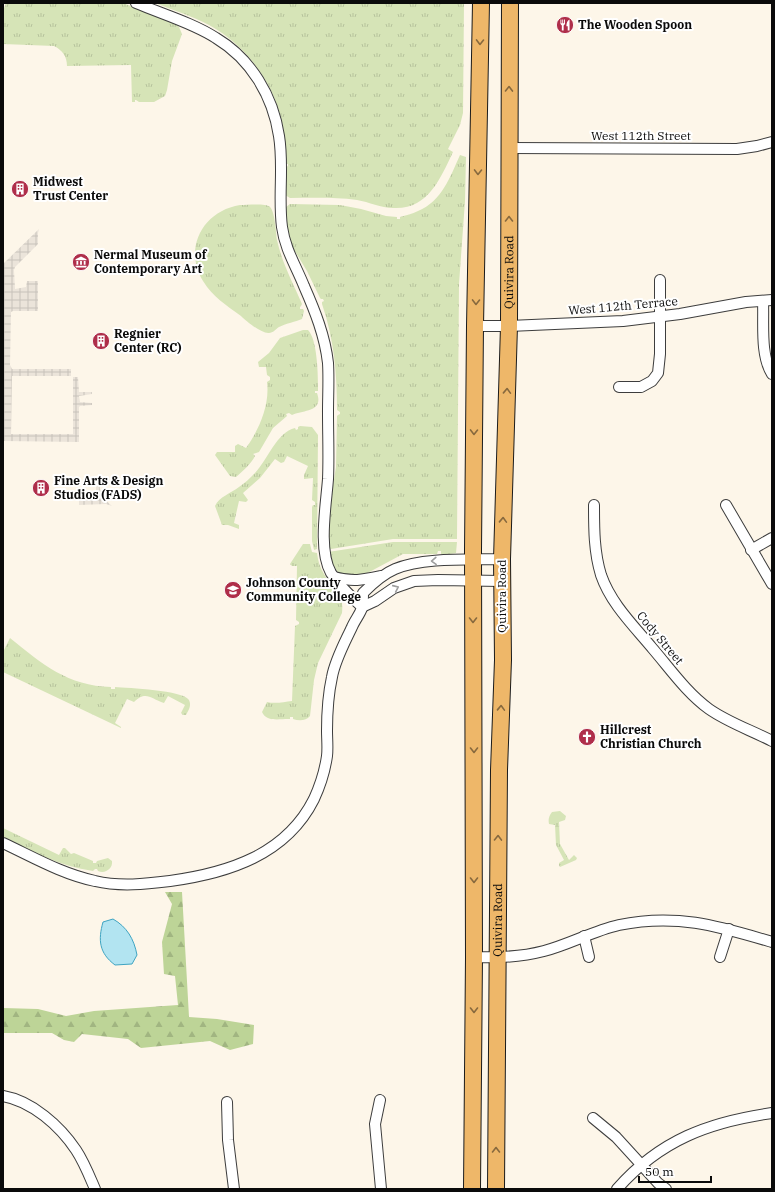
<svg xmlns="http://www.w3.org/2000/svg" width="775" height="1192" font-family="'IBM Plex Serif',serif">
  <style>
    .grass { fill: url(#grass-tufts) }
    .forest { fill: url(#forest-firs) }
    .plaza { fill: url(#plaza-grid) }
    .water { fill: #b2e4f1; stroke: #3fa4c2 }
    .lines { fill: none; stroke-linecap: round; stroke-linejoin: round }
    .street-casing { stroke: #3d3d3d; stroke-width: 12 }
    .primary-casing { stroke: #1b1b1b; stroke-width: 18 }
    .street { stroke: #fff; stroke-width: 10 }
    .primary { stroke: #eeb769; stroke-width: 16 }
    .oneway { stroke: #87693e }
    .oneway2 { stroke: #9d9d9d }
    .labels { text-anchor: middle; stroke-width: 4; stroke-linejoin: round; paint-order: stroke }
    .poi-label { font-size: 12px; font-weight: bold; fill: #0a0a0a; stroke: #fff; text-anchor: start }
    .street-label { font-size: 12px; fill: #0a0a0a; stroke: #fff }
  </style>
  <defs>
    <pattern id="grass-tufts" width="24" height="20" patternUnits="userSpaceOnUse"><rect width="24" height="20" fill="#d6e4b7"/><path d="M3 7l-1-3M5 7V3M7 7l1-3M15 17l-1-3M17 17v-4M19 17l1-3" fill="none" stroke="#b6c29c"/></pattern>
    <pattern id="forest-firs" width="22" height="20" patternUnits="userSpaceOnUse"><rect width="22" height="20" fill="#bdd497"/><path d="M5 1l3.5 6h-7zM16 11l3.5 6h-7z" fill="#a1b581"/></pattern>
    <pattern id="plaza-grid" width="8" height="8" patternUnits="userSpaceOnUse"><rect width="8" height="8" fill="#ebe4da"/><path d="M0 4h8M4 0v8" fill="none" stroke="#c8c2ba"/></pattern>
  </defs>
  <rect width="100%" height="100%" fill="#fdf6e9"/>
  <!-- grass -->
  <g class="grass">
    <path d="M6,3H123L176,24L179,27L182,34L172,61L167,90L165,96L154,102H139L136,100H135V102H132L131,65L67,66C67,56 62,50 54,46L3,44V11Z"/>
    <path d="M155,3H464L463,113L460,125L448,149L453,152C440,179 428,210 393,208C381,208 369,202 357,200C335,197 312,198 290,198L285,195L286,167L288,166V164H285C285,151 285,139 283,127C275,84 247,46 209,25C192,16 173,10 155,3Z"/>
    <path d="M460,155L466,157L465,201L459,284L457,539H393L331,549L328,548L329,510L336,467L337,416L338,415L340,414V412L337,410C337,373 334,339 322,304V302L324,301L323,299H321L320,298L307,271L290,243L286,223V207L290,204L340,205L361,209L386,216L397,217V219H400V217C406,215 412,214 418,211C442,201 450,177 460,155Z"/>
    <path d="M240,205C247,205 266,203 270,207C275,212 276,233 277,240C282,263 293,283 302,304L301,306L300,307V309H303L304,311L302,319C295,322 287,323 279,327C276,329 273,333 269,333C262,334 246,321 241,316C226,305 213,297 203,281C183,248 203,211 240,205Z"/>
    <path d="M303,330H308C317,339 318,372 318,386V391H315V393H317C324,412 303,410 292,415L289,413L286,414L287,416L273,428L259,452L253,454L255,456C251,464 243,471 236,477L230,476L215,455L217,452H235V446L238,444L246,448C259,430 270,405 267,382L270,380V377L267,375L266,367H259L258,362L269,353L280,338Z"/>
    <path d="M300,426L312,427L318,435L317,549L314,550L312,541V507L313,505H315V502L312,500L313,478L304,479V475L308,466L287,456L284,462L281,463L275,459L260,478L243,493L248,500L246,502L239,501L234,523L239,525V529L228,525H222L215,506C219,497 231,493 239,487C245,483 250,478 255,473C268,459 277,432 295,428L296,430L298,429V427Z"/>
    <polygon points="393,542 457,542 456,553 450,554 441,554 441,551 438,551 437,554 403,554 360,577 340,574 338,572 331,563 328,552"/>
    <path d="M303,544H310L312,552L317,553C318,561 320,568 324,574C332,589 345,594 342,613L318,663L314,680L310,716C306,721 299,721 293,719V717H290V719H288C279,719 266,722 262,712L267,702C275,704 284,702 292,701L295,626L299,624V622L296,620L297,566H292L290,564Z"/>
    <path d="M10,638C42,664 68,686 111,687V689H115V687C128,688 183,690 189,700C192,706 188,711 186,715H183L181,713L185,705L168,696L164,703C151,699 146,690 134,702L127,699L115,723L121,727V728L3,672V652Z"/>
    <path d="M560,811L566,816L565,820L559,822L560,844L569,860L574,855L577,858L576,860L560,867L559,865V863L564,860L556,845L555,825L549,824C548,819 549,816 552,812Z"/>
    <path d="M3,828L59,855L63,848H65L71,854L74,853L93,861V863H96L97,861L108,858L112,861C113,869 105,874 98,871L97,869H95L93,871C60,866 32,852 3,837Z"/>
  </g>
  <!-- forest -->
  <polygon class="forest" points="165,892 182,892 189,1017 217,1019 254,1025 253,1044 230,1050 210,1041 141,1048 128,1039 82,1034 74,1042 64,1040 52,1033 3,1033 3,1008 38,1009 66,1016 94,1011 178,1005 175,976 164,974 162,942 172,904"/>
  <!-- plaza -->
  <g class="plaza">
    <polygon points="39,229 38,233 38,244 15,267 14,270 15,289 26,287 27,281 38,281 38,311 13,311 11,312 10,365 12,369 71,369 71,376 12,376 11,434 73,434 73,377 78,377 79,392 92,392 92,394 79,396 80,402 92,403 92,405 80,406 79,407 79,442 3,441 3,480 3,264"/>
    <polygon points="96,479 99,479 100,489 102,497 112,506 106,504 79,505 79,496 90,495 96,490"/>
  </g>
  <!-- water -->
  <path class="water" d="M113,919C127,927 134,939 137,955L132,964L115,965C99,953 98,940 103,922Z"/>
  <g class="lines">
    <defs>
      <g id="street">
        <path d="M136,3C162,14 193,23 216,38C251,59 273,96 279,136C284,166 278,197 282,227C285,249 296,266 304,286C315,311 325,336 328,363C329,379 328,396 328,412C328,435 329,457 328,479C326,506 318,550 331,573C339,586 352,597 362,607"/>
        <polyline points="509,148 737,149 757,146 772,142"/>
        <path d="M763,301C764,323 760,355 772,374"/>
        <polyline points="475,326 509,326 623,321 680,314 746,302 772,300"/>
        <polyline points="619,387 641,387 652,381 658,373 660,354 660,280"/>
        <path d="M594,505C594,529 594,552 601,575C611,604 634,626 653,649C671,670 687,693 709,709C729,723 751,730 772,741"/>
        <polyline points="726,505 772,584"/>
        <polyline points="751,550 772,538"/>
        <path d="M334,577C353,582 362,580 381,576"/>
        <polyline points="362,607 375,601 394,588 414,581 438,580 502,581"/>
        <path d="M3,843C33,857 62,874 95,881C120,887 146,884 170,881C228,873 286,855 314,799C320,786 325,770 327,756C328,748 327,739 327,731C327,713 328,695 332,677C335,660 345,642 352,627C355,620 360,614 362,608C363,603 363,597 363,593C373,583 383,574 395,569C424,557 470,560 502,559"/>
        <polyline points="584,936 589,957"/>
        <path d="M474,957C498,958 521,957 544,951C570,944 593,931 619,925C676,913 718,926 772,942"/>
        <polyline points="720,957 729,929"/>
        <path d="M3,1096C32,1101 60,1126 76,1150C84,1162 89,1175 95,1189"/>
        <polyline points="380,1100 375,1124 381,1189"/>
        <polyline points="227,1102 228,1140 234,1189"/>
        <polyline points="593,1118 616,1137 658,1183 666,1189"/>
        <path d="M617,1189C660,1140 709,1122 772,1113"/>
      </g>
      <g id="primary">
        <polyline points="472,1189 474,957 473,550 475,326 481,3"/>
        <path id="s1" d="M496,1189L499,770L503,660L502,559L509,326L510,3"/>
      </g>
    </defs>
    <!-- street casing -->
    <use href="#street" class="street-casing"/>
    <!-- primary casing -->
    <use href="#primary" class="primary-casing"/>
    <!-- street -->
    <use href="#street" class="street"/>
    <!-- primary -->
    <use href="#primary" class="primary"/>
  </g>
  <!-- one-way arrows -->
  <defs><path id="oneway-chevron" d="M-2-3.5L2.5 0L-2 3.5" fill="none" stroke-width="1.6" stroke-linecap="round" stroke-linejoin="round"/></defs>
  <g class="oneway">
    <use href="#oneway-chevron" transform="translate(480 42) rotate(91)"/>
    <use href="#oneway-chevron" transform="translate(509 89) rotate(-89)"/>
    <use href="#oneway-chevron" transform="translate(478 172) rotate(91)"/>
    <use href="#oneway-chevron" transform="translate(509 219) rotate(-90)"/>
    <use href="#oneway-chevron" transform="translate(476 302) rotate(91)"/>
    <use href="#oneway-chevron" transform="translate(507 391) rotate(-88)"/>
    <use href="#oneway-chevron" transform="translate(474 432) rotate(91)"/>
    <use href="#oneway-chevron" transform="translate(503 520) rotate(-88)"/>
    <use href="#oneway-chevron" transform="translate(473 620) rotate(90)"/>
    <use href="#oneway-chevron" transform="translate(501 708) rotate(-88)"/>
    <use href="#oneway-chevron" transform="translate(474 750) rotate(90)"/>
    <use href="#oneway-chevron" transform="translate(498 838) rotate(-89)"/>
    <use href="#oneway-chevron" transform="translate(474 880) rotate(90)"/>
    <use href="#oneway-chevron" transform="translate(474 1010) rotate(90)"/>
    <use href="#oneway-chevron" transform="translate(496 1150) rotate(-90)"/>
  </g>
  <g class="oneway2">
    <use href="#oneway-chevron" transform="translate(434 561) rotate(178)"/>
    <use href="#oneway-chevron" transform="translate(396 588) rotate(-24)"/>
  </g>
  <!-- icons -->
  <defs>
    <symbol id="restaurant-disc" viewBox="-11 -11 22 22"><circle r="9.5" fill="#af2e4a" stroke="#fff"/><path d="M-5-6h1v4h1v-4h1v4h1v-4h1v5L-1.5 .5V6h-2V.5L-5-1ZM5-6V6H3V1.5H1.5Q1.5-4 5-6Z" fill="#fff"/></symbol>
    <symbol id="building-disc" viewBox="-11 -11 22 22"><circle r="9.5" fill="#af2e4a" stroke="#fff"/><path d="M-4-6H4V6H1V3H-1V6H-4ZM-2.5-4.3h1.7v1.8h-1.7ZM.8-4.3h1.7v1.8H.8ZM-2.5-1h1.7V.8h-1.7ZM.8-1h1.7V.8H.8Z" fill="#fff"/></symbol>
    <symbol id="museum-disc" viewBox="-11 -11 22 22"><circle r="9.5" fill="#af2e4a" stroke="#fff"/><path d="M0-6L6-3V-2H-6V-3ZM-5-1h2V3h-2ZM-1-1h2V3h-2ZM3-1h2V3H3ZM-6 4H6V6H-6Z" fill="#fff"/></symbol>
    <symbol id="university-disc" viewBox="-11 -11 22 22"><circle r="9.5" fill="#af2e4a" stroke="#fff"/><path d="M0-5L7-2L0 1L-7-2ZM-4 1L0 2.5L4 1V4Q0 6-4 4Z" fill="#fff"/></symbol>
    <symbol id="church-disc" viewBox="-11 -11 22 22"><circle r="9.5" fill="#af2e4a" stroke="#fff"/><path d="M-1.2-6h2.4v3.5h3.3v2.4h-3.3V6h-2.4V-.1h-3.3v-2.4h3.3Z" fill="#fff"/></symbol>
  </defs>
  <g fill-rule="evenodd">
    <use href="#restaurant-disc" x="555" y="15" width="20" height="20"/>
    <use href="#building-disc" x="10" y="179" width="20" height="20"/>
    <use href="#museum-disc" x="71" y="252" width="20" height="20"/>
    <use href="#building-disc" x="91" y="331" width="20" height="20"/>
    <use href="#building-disc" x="31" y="478" width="20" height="20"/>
    <use href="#university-disc" x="223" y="580" width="20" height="20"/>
    <use href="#church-disc" x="577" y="727" width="20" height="20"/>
  </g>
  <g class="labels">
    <!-- poi labels -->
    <g class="poi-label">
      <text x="578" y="29">The Wooden Spoon</text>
      <text x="33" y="186">Midwest<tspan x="33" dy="14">Trust Center</tspan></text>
      <text x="94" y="259">Nermal Museum of<tspan x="94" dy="14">Contemporary Art</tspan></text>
      <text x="114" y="338">Regnier<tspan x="114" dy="14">Center (RC)</tspan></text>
      <text x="54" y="485">Fine Arts &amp; Design<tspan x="54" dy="14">Studios (FADS)</tspan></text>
      <text x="246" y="587">Johnson County<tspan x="246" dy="14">Community College</tspan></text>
      <text x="600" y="734">Hillcrest<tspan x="600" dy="14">Christian Church</tspan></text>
    </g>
    <!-- street labels -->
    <g class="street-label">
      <text x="641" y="140">West 112th Street</text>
      <text dy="4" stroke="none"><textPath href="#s1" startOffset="917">Quivira Road</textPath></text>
      <text transform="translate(623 306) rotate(-5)" y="4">West 112th Terrace</text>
      <text transform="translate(502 596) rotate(-90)" y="4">Quivira Road</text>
      <text transform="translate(660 638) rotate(50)" y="4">Cody Street</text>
      <text dy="4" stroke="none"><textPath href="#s1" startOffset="269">Quivira Road</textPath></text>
    </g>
  </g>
  <!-- border -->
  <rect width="775" height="1192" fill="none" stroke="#0a0a0a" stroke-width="8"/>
  <!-- scale -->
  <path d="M639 1176v6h72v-6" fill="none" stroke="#0a0a0a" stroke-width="2"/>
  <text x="645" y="1176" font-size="12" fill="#0a0a0a" stroke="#ffffff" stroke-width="3" paint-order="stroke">50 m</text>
</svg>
